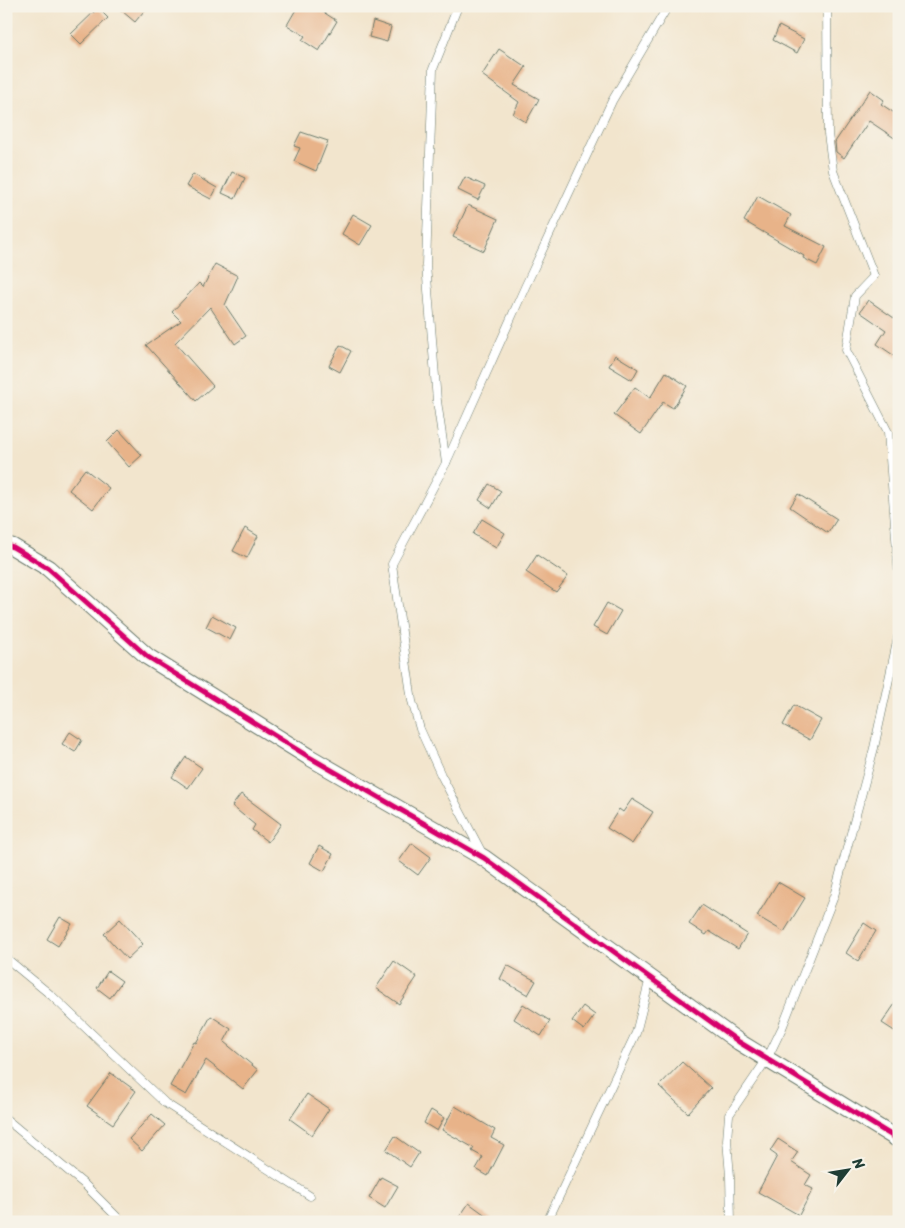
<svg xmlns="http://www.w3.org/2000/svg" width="905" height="1228" font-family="Sriracha,sans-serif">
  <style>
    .building { fill: #e8b389 }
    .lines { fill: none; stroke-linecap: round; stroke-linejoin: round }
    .service-casing { stroke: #69786a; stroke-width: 9 }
    .minor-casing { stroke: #69786a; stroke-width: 18 }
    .service { stroke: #fff; stroke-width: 8 }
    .minor { stroke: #fff; stroke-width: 16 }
    .cycleway-casing { stroke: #f7f3e8; stroke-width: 8 }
    .cycleway { stroke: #d6006c; stroke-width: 5 }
  </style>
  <rect width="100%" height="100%" fill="#f7f3e8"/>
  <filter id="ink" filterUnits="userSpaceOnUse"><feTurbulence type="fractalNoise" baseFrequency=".02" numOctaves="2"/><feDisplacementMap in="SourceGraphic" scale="10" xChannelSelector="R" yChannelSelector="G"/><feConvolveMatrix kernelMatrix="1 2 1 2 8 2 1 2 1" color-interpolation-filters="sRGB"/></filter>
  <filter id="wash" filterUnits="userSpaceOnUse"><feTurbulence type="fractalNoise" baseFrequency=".0096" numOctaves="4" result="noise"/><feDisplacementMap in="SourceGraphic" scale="20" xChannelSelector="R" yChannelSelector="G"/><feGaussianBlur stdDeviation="1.12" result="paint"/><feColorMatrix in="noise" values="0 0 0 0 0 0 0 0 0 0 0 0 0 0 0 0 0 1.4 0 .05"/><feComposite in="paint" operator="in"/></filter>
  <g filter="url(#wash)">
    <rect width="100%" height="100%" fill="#f2e5cd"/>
    <g id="blocks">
      <!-- building -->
      <g class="building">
        <polygon points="116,6 148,6 135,22"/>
        <polygon points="298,6 314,6 337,21 319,51 302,40 305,36 287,25"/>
        <polygon points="98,8 108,18 81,44 71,34"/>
        <polygon points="373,21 391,27 387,42 369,37"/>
        <polygon points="779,26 804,39 797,53 773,40"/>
        <polygon points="499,49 526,67 514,85 539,99 526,122 513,114 519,102 482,75"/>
        <polygon points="870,90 884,100 881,104 899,116 899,141 869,121 844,158 836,152 835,142"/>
        <polygon points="301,132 328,141 316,171 294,161 300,148 294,146"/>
        <polygon points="232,172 245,178 235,199 222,193"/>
        <polygon points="193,174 217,188 211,199 186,186"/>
        <polygon points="465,177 485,186 478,200 458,190"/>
        <polygon points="758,196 791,215 785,226 826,247 817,265 803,258 804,256 744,221"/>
        <polygon points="468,205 498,219 484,251 453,237"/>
        <polygon points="353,214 372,225 360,245 342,234"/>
        <polygon points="215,264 238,276 225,305 246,336 235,344 210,307 175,343 213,386 196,401 146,345 181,321 172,312 199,283 203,287"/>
        <polygon points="868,300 894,318 899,311 899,359 877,344 886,330 860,312"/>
        <polygon points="340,345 351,351 340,372 329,366"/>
        <polygon points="615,355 638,369 632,380 609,366"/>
        <polygon points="666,372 687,386 673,408 663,402 641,434 614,415 635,387 650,398"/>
        <polygon points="119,430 142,455 129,467 107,442"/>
        <polygon points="85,469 109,488 93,509 69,490"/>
        <polygon points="489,484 501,491 491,508 479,500"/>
        <polygon points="798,494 837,519 828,533 790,507"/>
        <polygon points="482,519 505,533 496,548 473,534"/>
        <polygon points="245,528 258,536 247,558 233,551"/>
        <polygon points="537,555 568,576 556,592 526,572"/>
        <polygon points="607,603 621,611 607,635 593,627"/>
        <polygon points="212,615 236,628 230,640 206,627"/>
        <polygon points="794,705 821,720 810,740 783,725"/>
        <polygon points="70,732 82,740 75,752 62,744"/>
        <polygon points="186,757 202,768 188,788 172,777"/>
        <polygon points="241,794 281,824 268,842 252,830 255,825 232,806"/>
        <polygon points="632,799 653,812 632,844 607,828 619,809 623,812"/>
        <polygon points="412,843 431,857 418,875 399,861"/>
        <polygon points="319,846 333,854 324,871 310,863"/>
        <polygon points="778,882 805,898 784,932 757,916"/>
        <polygon points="702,905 747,934 738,949 709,931 706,935 689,924"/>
        <polygon points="60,917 72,924 58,946 47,939"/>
        <polygon points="120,919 143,944 127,959 104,934"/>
        <polygon points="864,923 876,931 858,961 846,953"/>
        <polygon points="394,961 417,977 399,1004 376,988"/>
        <polygon points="507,965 536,981 528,995 500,979"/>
        <polygon points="108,971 122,981 110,998 97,988"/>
        <polygon points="899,998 899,1034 882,1023"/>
        <polygon points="523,1004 550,1021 541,1036 514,1019"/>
        <polygon points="583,1006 595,1015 584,1030 572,1021"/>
        <polygon points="211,1016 231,1029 224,1042 258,1070 243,1089 206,1060 186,1095 170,1086 194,1042 196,1043"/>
        <polygon points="682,1062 711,1088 688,1113 659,1086"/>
        <polygon points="111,1073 136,1091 113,1124 87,1106"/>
        <polygon points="307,1094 329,1109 312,1135 290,1119"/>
        <polygon points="455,1106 495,1130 491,1138 504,1145 488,1176 476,1169 483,1157 472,1151 474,1148 442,1130"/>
        <polygon points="431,1110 444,1118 437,1131 424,1123"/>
        <polygon points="152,1114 165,1125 142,1151 129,1139"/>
        <polygon points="395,1136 419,1153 410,1167 386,1150"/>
        <polygon points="778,1139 798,1152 791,1162 811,1175 805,1185 813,1189 799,1215 758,1192 777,1156 770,1151"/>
        <polygon points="381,1177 398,1186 385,1208 369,1198"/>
        <polygon points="469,1203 495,1222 456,1222"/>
      </g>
    </g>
  </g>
  <g filter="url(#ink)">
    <use href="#blocks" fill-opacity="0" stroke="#69786a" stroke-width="1"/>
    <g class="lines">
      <defs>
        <g id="service">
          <polyline points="458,6 433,69 426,265 437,401 446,463 392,564 412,701 420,729 441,775 482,853"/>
          <polyline points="827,6 828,134 833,171 874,276 855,296 846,350 888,432 899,577"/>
          <polyline points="446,463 525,287 612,101 668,6"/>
          <polyline points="6,958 52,996 165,1103 310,1196"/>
          <polyline points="6,1119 84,1184 122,1222"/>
          <polyline points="547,1222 636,1033 650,978"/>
          <polyline points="731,1222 730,1176 727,1140 729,1115 767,1059 782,1028 834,896 874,748 899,633"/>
        </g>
        <polyline id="minor" points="6,545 13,547 48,568 148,657 309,757 484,858 739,1042 899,1140"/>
      </defs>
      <!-- service casing -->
      <use href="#service" class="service-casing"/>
      <!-- minor casing -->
      <use href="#minor" class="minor-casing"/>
      <!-- service -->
      <use href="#service" class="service"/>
      <!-- minor -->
      <use href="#minor" class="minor"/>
      <defs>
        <polyline id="cycleway" points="6,545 13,547 48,568 148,657 309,757 484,858 739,1042 899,1140"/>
      </defs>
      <!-- cycleway casing -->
      <use href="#cycleway" class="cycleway-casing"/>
      <!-- cycleway -->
      <use href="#cycleway" class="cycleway"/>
    </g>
  </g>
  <!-- margin -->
  <rect width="905" height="1228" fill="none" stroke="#f7f3e8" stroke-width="25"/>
  <!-- north arrow -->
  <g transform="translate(848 1170) rotate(59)" stroke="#f7f3e8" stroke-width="4" paint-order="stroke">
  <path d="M0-4L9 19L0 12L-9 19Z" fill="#1f3d34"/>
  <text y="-8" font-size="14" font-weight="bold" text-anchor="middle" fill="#1f3d34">N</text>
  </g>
</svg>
